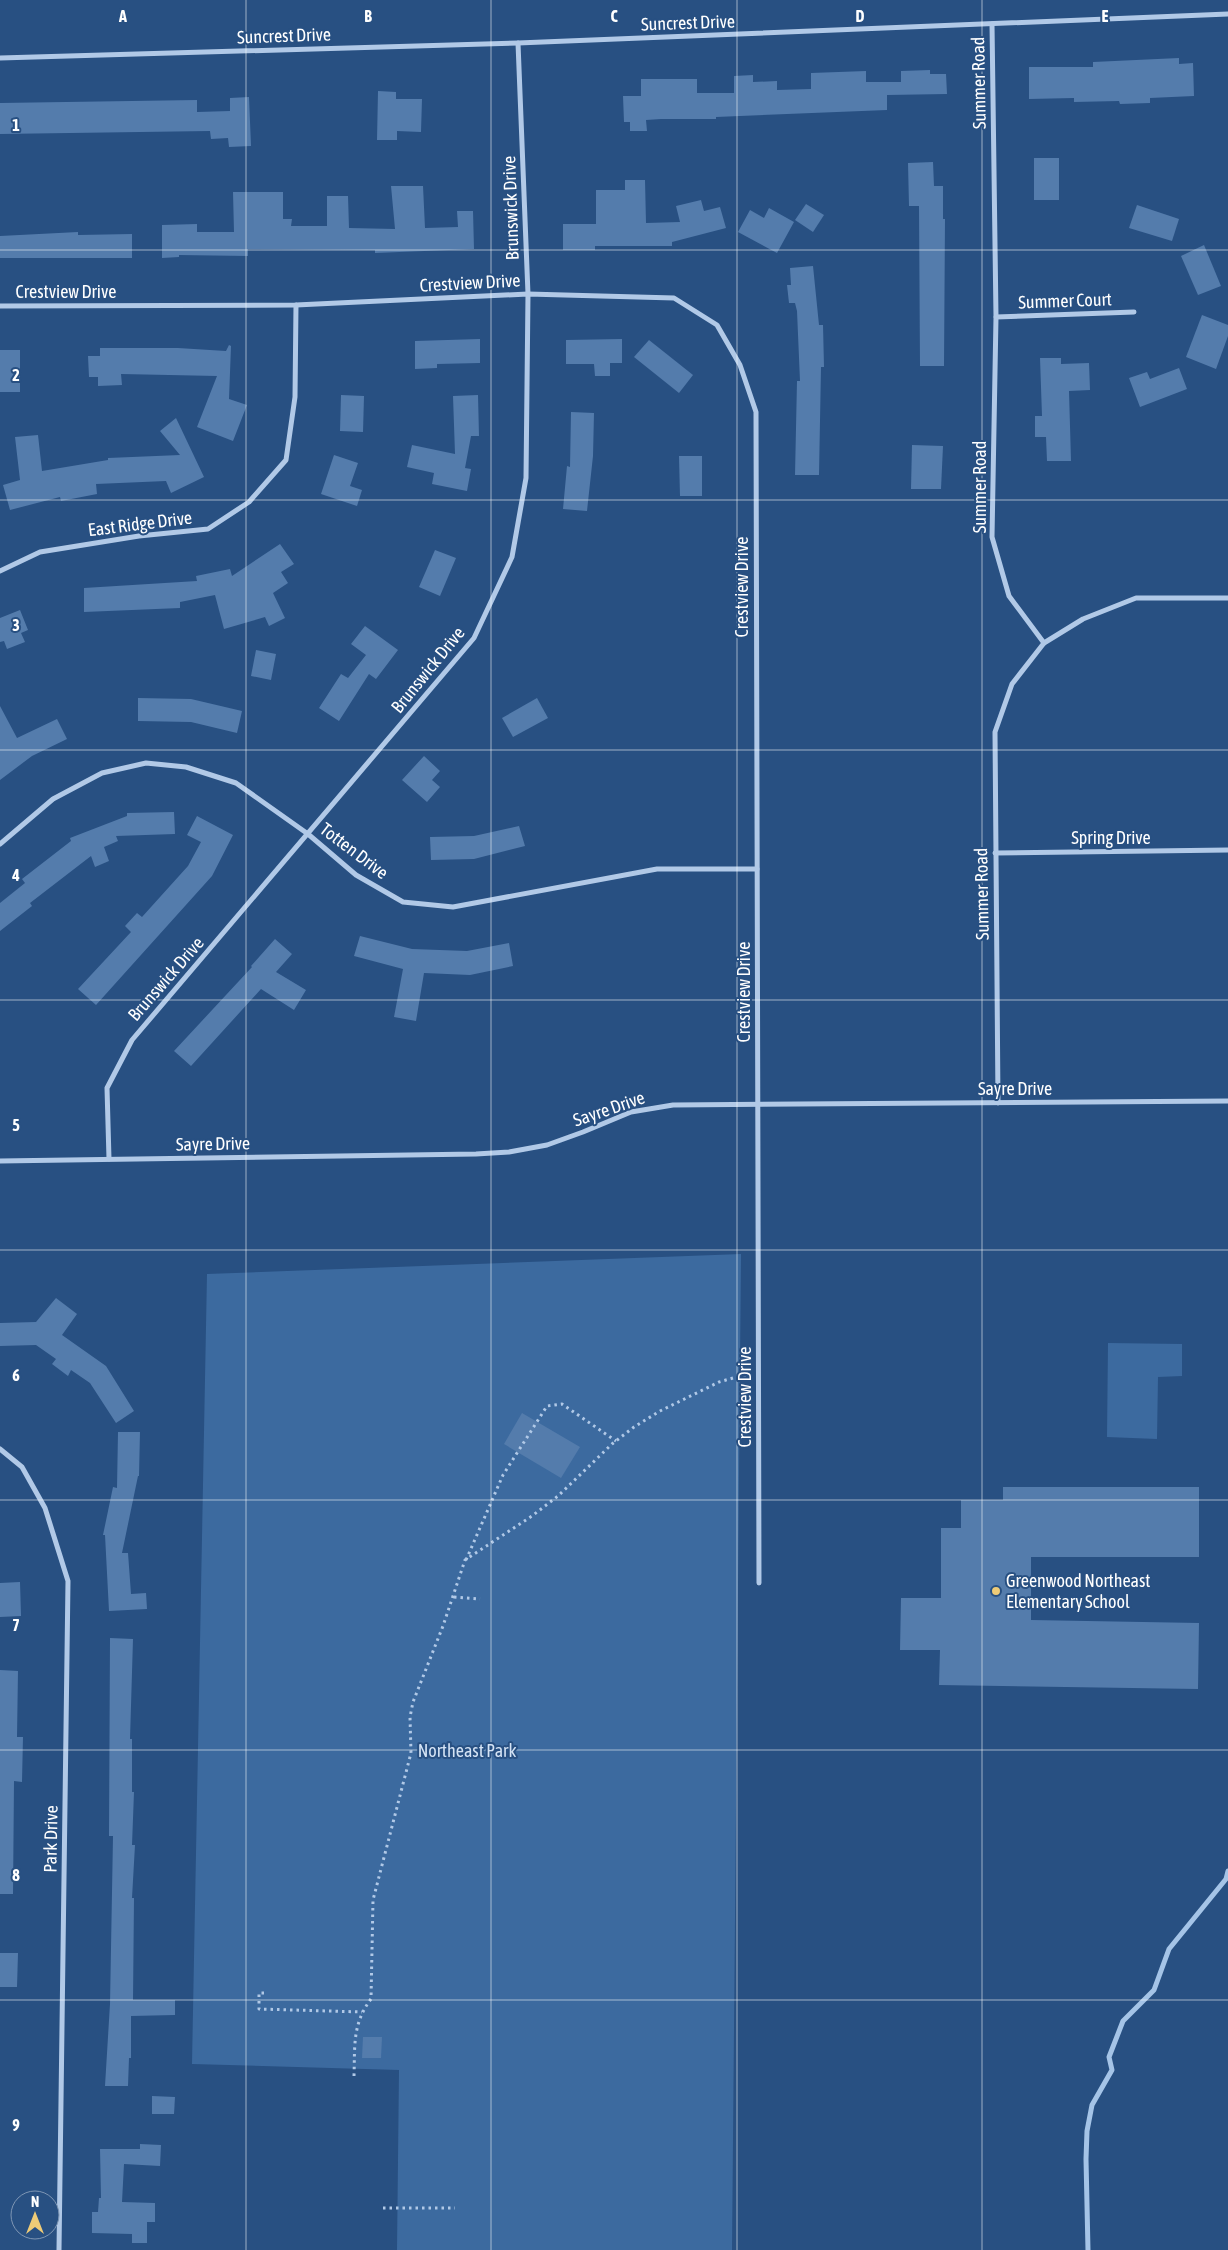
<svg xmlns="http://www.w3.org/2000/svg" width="1228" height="2250" font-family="'Asap Condensed',sans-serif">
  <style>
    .green { fill: #3c6a9f }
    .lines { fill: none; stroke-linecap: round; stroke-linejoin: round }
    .stream { stroke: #a5c4e7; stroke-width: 5 }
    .building { fill: #547cac }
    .path { stroke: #b1c9e7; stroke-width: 3; stroke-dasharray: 2.5 4; stroke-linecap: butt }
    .minor { stroke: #b1c9e7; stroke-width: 5 }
    .grid { fill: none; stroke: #fff; stroke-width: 1; stroke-opacity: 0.55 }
    .poi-dot { fill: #eecb77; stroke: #285082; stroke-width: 2 }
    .labels { text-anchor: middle; stroke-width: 4; stroke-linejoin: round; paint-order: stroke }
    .street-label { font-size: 18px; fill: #fff; stroke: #285082 }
    .poi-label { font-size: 18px; fill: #fff; stroke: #285082; text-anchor: start }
    .park-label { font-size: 18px; fill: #d4e3f5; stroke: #285082 }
    .grid-label { font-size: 16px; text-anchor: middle; font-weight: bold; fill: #fff; stroke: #285082; stroke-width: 4; stroke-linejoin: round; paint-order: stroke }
  </style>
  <rect width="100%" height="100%" fill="#285082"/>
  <!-- green -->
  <g class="green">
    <polygon points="741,1254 732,2250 397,2250 399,2070 192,2064 207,1274"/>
    <polygon points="1108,1343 1182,1344 1182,1376 1158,1377 1157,1439 1107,1437"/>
  </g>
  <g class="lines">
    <!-- stream -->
    <polyline class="stream" points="1088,2250 1086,2159 1087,2131 1092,2105 1112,2070 1109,2057 1123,2021 1154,1990 1169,1949 1226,1879 1228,1871"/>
  </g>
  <!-- building -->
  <g class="building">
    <polygon points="1179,58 1179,64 1193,63 1194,96 1150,98 1150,103 1120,104 1119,101 1074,102 1074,98 1029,99 1029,67 1093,67 1093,62"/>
    <polygon points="930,70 930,74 946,74 947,94 887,95 887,110 716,117 716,119 661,119 646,120 647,131 630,131 630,122 624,122 623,96 641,96 641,79 697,79 697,93 734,93 734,76 753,75 753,82 777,81 777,90 811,89 811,73 866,71 866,82 901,82 901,71"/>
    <polygon points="378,91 396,92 396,99 422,99 421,132 397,131 397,140 377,140"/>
    <polygon points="249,97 251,146 229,147 228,138 211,139 210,131 0,134 0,103 197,100 197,112 230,111 230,98"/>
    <rect x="1034" y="158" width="25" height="42"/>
    <polygon points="933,162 934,186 943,186 943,219 945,219 944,366 920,366 919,206 909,206 908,163"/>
    <polygon points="625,180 645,180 646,223 680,222 676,206 701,200 704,211 720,207 726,228 672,242 672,246 595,246 595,250 563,250 563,224 596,224 596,190 625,190"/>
    <polygon points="391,186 423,186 425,228 458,227 457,211 473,211 474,249 375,253 375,250 248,249 248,256 179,255 179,257 162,258 162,225 197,224 197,232 234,232 233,192 283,192 283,219 292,219 291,226 327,226 327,196 348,196 349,228 395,229"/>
    <polygon points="806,204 824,215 813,232 795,220"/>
    <polygon points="1137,205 1179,219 1172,241 1129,228"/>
    <polygon points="769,208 794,222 777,253 738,232 750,210 764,218"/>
    <polygon points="78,232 78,235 132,234 132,258 0,258 0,236"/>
    <polygon points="1204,245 1221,286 1198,295 1181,256"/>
    <polygon points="813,266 819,325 823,325 824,367 821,367 819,475 795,475 797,381 800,381 797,311 795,303 789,303 787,285 791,285 790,268"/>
    <polygon points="1202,315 1228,325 1228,336 1216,369 1186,357"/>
    <polygon points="480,339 480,363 437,364 437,368 415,369 415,341"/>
    <polygon points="622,339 622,363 610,363 610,376 595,376 594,364 566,364 566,340"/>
    <polygon points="649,340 693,375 679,393 634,357"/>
    <polygon points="229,345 231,346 229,399 247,405 233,441 197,427 217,376 121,374 122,385 98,386 98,377 89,377 88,356 100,356 100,348 178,348 226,351"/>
    <rect x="0" y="350" width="20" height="42"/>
    <polygon points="1040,358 1061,358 1061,364 1089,363 1090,390 1069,391 1071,461 1047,461 1046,437 1035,437 1035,416 1042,416"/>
    <polygon points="1179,368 1187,389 1140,407 1129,378 1147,372 1150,379"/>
    <polygon points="341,395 364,396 363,432 340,431"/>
    <polygon points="478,395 479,436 471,436 465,468 471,469 467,491 432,484 434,473 407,467 412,445 455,454 453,396"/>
    <polygon points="571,412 594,413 593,456 587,511 563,509 567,466 570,467"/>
    <polygon points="176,418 204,477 171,493 166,481 96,484 97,494 61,501 60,497 10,510 3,485 20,480 15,437 38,435 42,471 108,460 108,458 180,455 160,431"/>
    <polygon points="912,445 943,446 941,489 911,489"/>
    <polygon points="334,455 358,463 350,486 362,490 357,506 321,494"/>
    <polygon points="679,456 702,456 702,496 680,496"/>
    <polygon points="280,544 294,564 281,572 288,583 273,593 285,618 269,626 265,617 224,629 215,595 180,602 180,608 84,612 84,588 197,581 196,576 230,569 232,576"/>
    <polygon points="435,550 456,558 440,596 419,587"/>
    <polygon points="20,610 28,630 21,633 25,642 7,649 4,641 0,642 0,618"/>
    <polygon points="365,626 398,650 376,679 369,674 339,721 319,708 341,674 348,678 366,655 351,644"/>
    <polygon points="256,650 276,654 271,680 251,676"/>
    <polygon points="138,698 191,699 242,711 237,733 191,722 138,721"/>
    <polygon points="537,698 548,718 513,737 502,718"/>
    <polygon points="0,706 17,738 57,719 67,739 32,756 0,780"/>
    <polygon points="424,756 440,771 432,780 440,787 427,802 402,780"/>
    <polygon points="174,812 175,834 116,836 118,841 104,847 109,861 95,867 91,856 30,903 32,906 0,931 0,903 25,883 22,879 71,841 70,838 127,816 127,813"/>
    <polygon points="197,816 233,835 212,876 96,1005 78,989 131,932 125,926 137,913 142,917 188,866 201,842 187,835"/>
    <polygon points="519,826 525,846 474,859 431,860 430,837 474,836"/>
    <polygon points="360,936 412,949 467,951 509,943 513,966 470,975 424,973 416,1021 394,1017 403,969 354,956"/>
    <polygon points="275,939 292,954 276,972 306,990 294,1010 261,989 191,1066 174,1051 252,967 251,966"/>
    <polygon points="56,1298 77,1314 62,1335 106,1366 134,1411 116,1423 90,1383 71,1370 68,1376 52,1364 56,1359 36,1345 0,1346 0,1323 36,1322"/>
    <polygon points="522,1413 580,1447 561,1478 504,1444"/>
    <polygon points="118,1432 140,1432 139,1476 138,1476 122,1553 128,1553 131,1594 146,1593 147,1609 109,1611 105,1535 103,1535 113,1487 117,1488"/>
    <polygon points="1003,1487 1199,1487 1199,1557 1031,1557 1031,1620 1199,1623 1198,1689 939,1685 940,1650 900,1650 901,1598 941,1598 941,1528 961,1528 961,1500 1003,1500"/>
    <polygon points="20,1582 21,1616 0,1617 0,1583"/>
    <polygon points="110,1638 133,1639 130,1739 132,1739 132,1792 134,1792 132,1845 135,1845 132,1898 134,1898 133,2000 175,2000 175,2015 131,2016 131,2058 129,2058 128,2086 105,2086 110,2004 113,1836 109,1836"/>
    <polygon points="0,1670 18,1671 17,1737 23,1737 22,1782 14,1781 13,1894 0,1894"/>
    <polygon points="0,1953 18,1953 17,1987 0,1987"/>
    <polygon points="363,2037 382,2037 381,2058 362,2058"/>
    <polygon points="152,2096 175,2097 174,2114 152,2114"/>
    <polygon points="140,2144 161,2145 160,2166 124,2164 122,2202 155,2203 155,2222 147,2222 147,2243 132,2243 132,2234 92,2233 92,2212 98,2212 99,2198 101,2198 100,2149 140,2149"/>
  </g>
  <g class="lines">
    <!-- path -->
    <g class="path">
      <polyline points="466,1560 503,1475 547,1406 562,1404 616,1441"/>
      <polyline points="454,1597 480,1599"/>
      <polyline points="264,1993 259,1993 259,2009 362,2012"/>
      <path d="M354,2076C355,2047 352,2024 371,1999L373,1900L411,1753L410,1717L413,1702L443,1626L465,1560L532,1516L558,1496L612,1444L634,1427L660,1411L719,1382L733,1378H748"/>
      <polyline points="383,2208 455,2208"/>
    </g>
    <!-- minor -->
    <g class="minor">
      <polyline points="992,24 996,317 992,537 1009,596 1044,643 1012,684 995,732 998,1103"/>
      <polyline points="0,58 518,43 1228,14"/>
      <polyline points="0,306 296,305 528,294 674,298 717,325 740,365 756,412 759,1583"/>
      <polyline points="996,317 1134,312"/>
      <polyline points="0,571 40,552 139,536 208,529 249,502 286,460 295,397 296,305"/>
      <polyline points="1044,643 1083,619 1136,598 1228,598"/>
      <polyline points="0,844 53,799 102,773 146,763 186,767 236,783 308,834 356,875 403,902 453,907 657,869 757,869"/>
      <polyline points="995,853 1228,850"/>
      <polyline points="109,1159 107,1088 132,1040 474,638 512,557 526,478 528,294 518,43"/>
      <polyline points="0,1161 476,1154 509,1152 547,1145 583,1132 631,1112 673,1105 1228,1101"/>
      <polyline points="0,1449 22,1467 45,1508 68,1581 59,2250"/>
    </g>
  </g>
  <!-- grid -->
  <path class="grid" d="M246,0V2250M491,0V2250M737,0V2250M982,0V2250M0,250H1228M0,500H1228M0,750H1228M0,1000H1228M0,1250H1228M0,1500H1228M0,1750H1228M0,2000H1228"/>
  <!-- markers -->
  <circle class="poi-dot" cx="996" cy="1591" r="5"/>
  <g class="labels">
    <!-- street labels -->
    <g class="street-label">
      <text transform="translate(688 23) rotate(-2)" y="6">Suncrest Drive</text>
      <text transform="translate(284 36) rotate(-2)" y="6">Suncrest Drive</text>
      <text transform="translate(979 83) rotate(-91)" y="6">Summer Road</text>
      <text transform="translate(511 208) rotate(-92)" y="6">Brunswick Drive</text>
      <text transform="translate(470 283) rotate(-3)" y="6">Crestview Drive</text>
      <text x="66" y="298">Crestview Drive</text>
      <text transform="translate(1065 301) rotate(-2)" y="6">Summer Court</text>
      <text transform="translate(980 487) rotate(-90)" y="6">Summer Road</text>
      <text transform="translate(140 524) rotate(-7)" y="6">East Ridge Drive</text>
      <text transform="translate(742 587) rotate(-90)" y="6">Crestview Drive</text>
      <text transform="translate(428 670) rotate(-51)" y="6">Brunswick Drive</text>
      <text x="1111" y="844">Spring Drive</text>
      <text transform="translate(354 851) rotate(37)" y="6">Totten Drive</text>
      <text transform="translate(982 894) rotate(-91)" y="6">Summer Road</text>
      <text transform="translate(166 979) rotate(-49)" y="6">Brunswick Drive</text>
      <text transform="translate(744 992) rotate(-90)" y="6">Crestview Drive</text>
      <text x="1015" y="1095">Sayre Drive</text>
      <text transform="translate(609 1109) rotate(-19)" y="6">Sayre Drive</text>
      <text transform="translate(213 1144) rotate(-1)" y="6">Sayre Drive</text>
      <text transform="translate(745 1397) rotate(-90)" y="6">Crestview Drive</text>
      <text transform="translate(51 1839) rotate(-89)" y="6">Park Drive</text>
    </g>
    <!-- poi labels -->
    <g class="poi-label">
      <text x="1006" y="1587">Greenwood Northeast<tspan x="1006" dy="21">Elementary School</tspan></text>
    </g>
    <!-- park labels -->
    <g class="park-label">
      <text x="467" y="1757">Northeast Park</text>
    </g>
  </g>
  <g class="grid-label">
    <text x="123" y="22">A</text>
    <text x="368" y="22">B</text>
    <text x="614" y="22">C</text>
    <text x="860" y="22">D</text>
    <text x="1105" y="22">E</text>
    <text x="16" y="131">1</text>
    <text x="16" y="381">2</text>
    <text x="16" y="631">3</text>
    <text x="16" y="881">4</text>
    <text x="16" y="1131">5</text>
    <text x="16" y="1381">6</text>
    <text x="16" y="1631">7</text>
    <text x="16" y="1881">8</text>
    <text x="16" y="2131">9</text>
  </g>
  <!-- north arrow -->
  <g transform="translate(35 2215)"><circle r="24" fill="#285082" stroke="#7e96b4"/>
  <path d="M0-4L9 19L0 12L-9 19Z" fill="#eecb77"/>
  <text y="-8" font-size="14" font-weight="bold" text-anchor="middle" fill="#ffffff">N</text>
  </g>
</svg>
